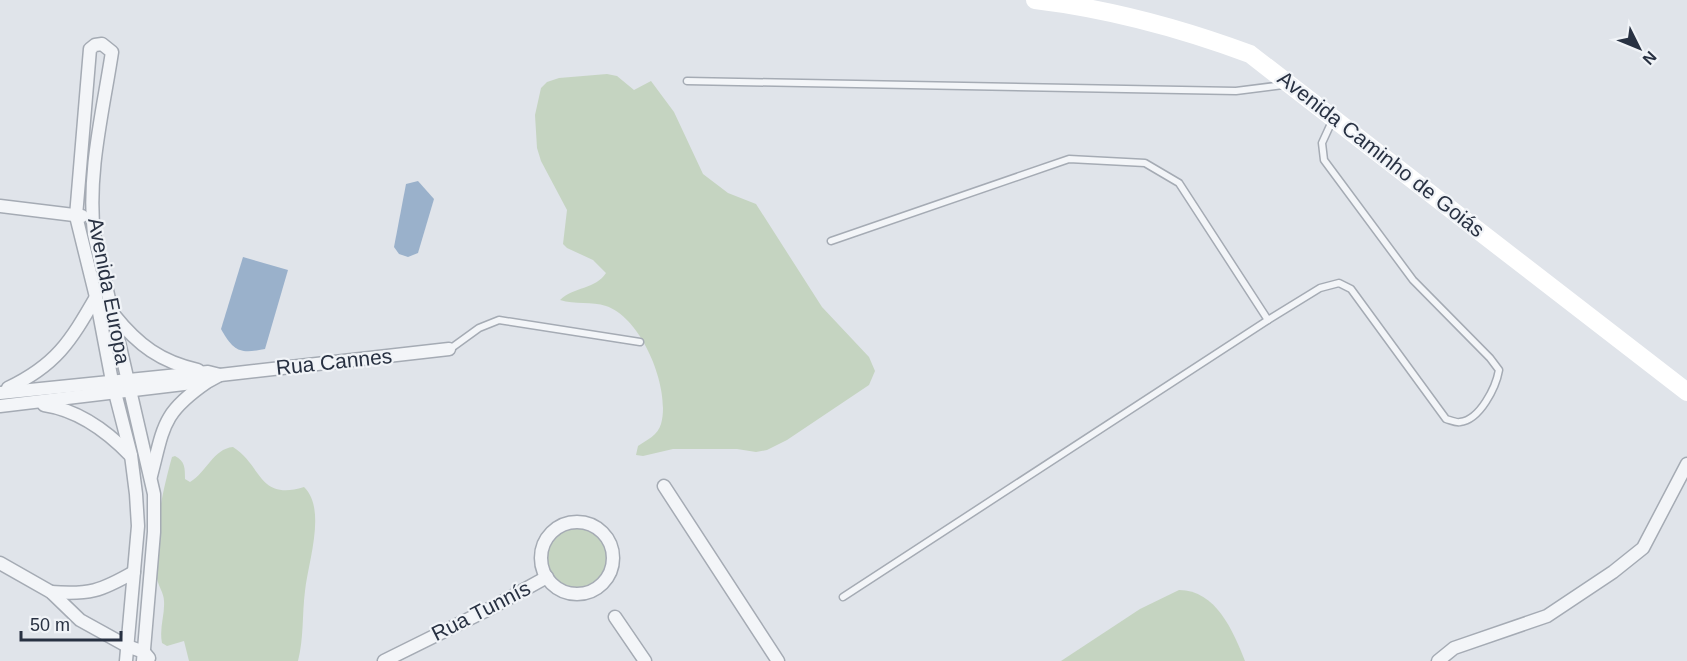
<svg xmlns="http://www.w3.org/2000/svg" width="1687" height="661" font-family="Helvetica,sans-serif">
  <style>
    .green { fill: #c5d4c1 }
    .water { fill: #9ab1cb }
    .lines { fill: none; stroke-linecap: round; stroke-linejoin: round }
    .lane-casing { stroke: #a5abb4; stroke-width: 9 }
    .street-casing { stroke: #a5abb4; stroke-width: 15 }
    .lane { stroke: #f3f5f8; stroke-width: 6 }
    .street { stroke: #f3f5f8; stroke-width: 12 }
    .secondary { stroke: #fff; stroke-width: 18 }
    .labels { text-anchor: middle; stroke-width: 4.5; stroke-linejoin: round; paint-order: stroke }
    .street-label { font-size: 21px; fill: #283142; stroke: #f0f3f7 }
  </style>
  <rect width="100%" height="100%" fill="#e0e4ea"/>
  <!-- green -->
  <g class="green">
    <path d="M607,74L617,76L634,90L651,81L674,112L703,174L728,193L756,204L822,307L869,357L875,371L869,385L787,440L767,450L756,452L737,449H673L643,456L636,455L638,446C647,440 658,435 661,424C671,389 642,318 606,306C592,301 575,305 560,300C573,287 596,289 606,273L593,260L567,248L563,244L567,210L541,161L537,148L535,115L541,88L547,82L559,78Z"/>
    <path d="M233,447C262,465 258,501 304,487C327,509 308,562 305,591C302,614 304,638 298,661H189L184,641L167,646L162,643C159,628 165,615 164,601C164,593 158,586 157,578C150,547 163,489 172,457L175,456C185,461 185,468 185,479L190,482C207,472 213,449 233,447Z"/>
    <circle cx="577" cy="557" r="32"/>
    <path d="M1179,590C1216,590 1233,631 1245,661H1061L1140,609Z"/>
  </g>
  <!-- water -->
  <g class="water">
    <polygon points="418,181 434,199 418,253 408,257 399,254 394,247 406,184"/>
    <path d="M243,257L288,270L265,349C240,354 234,352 221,329Z"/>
  </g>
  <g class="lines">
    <defs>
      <g id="lane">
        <polyline points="687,81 1236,91 1283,85"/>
        <polyline points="831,241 1069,159 1145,163 1179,183 1268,320 843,597"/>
        <path d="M1268,320L1320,288L1339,283L1351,289L1446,419C1450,420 1456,423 1460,422C1480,420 1496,387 1499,370L1490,358L1413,280L1324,160L1322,143L1333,119"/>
        <polyline points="450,349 479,328 499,320 640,342"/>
      </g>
      <g id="street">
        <polyline points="0,206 82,216"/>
        <path d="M114,315C138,345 161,362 198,370"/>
        <path d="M8,388C56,365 70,342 96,297"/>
        <polyline points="0,393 208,372 220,375 449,349"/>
        <path d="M44,405C78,410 108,432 131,456"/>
        <polyline points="0,406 209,381 220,375"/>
        <path d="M151,476C164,426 162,413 207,382"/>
        <polyline points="664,486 778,661"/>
        <circle cx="577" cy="558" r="36"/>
        <polyline points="0,563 51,592 80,620 127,646 144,652 149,658"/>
        <path d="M51,592C89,595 101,591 134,572"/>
        <polyline points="615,617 645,661"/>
        <path d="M126,661L138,526L136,494L131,455L112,381L96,297L76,216L90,49L95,45L102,44L112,52C103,111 87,174 94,234L154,494V532L143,661"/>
        <polyline points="384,661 491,608 547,577"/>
        <polyline points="1438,661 1454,648 1547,616 1613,572 1643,548 1687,464"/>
      </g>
    </defs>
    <!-- lane casing -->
    <use href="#lane" class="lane-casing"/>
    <!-- street casing -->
    <use href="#street" class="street-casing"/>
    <!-- lane -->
    <use href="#lane" class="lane"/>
    <!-- street -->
    <use href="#street" class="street"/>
    <!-- secondary -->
    <path class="secondary" d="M1035,0C1110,9 1180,28 1250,54L1687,392"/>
  </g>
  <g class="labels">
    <!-- street labels -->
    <g class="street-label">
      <text transform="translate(1381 154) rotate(38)" y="7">Avenida Caminho de Goiás</text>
      <text transform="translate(109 291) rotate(79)" y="7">Avenida Europa</text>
      <text transform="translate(334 362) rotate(-6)" y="7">Rua Cannes</text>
      <text transform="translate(481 611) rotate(-27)" y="7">Rua Tunnís</text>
    </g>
  </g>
  <!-- north arrow -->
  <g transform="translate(1639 48) rotate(133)" stroke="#f0f3f7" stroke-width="4.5" paint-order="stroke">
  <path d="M0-4.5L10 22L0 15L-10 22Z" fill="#283142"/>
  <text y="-9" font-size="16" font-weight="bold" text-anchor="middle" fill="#283142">N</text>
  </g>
  <!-- scale -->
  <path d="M21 631v9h100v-9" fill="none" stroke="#283142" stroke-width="3"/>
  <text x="30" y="631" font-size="18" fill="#283142" stroke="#f0f3f7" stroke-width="4.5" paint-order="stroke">50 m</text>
</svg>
